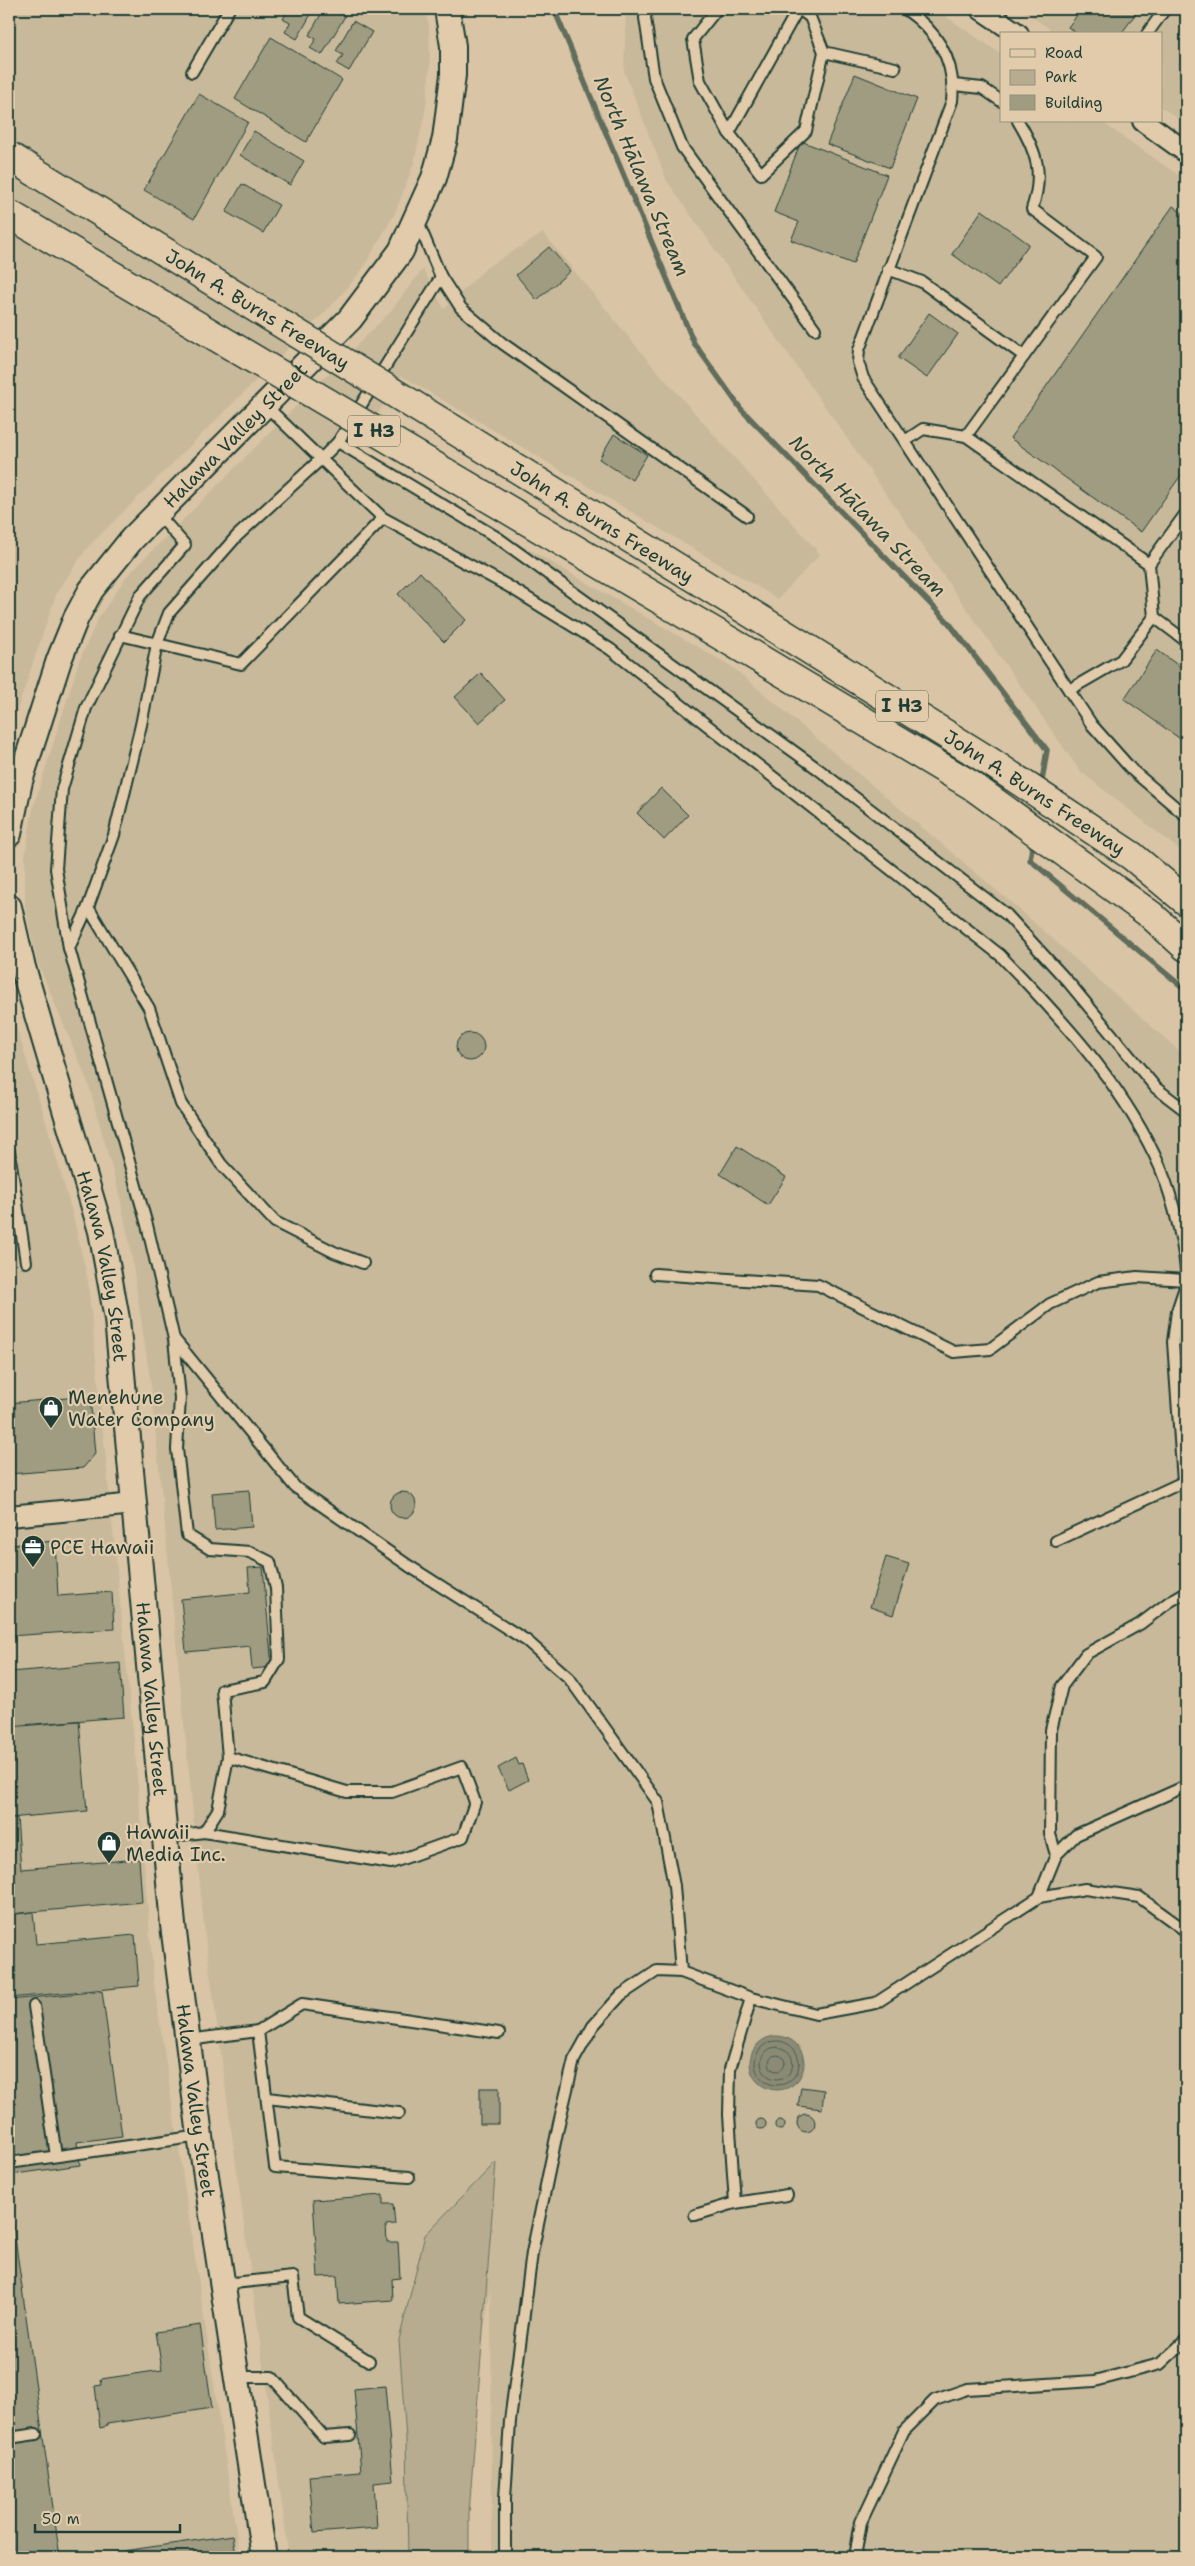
<svg xmlns="http://www.w3.org/2000/svg" width="1195" height="2566" font-family="'Shantell Sans',sans-serif">
  <style>
    .built { fill: #c8b99a }
    .green { fill: #b7ac90; stroke: #6b7462 }
    .water { fill: #8b8b75; stroke: #606c5b }
    .lines { fill: none; stroke-linecap: round; stroke-linejoin: round }
    .shore { stroke: #4a5c4e; stroke-width: 1 }
    .stream { stroke: #606c5b; stroke-width: 5.5 }
    .building { fill: #9f9c82; stroke: #1f3d34 }
    .service-casing { stroke: #1f3d34; stroke-width: 14 }
    .minor-casing { stroke: #1f3d34; stroke-width: 24 }
    .tertiary-casing { stroke: #1f3d34; stroke-width: 28 }
    .motorway-casing { stroke: #1f3d34; stroke-width: 31 }
    .service { stroke: #e1cbaa; stroke-width: 10 }
    .minor { stroke: #e1cbaa; stroke-width: 20 }
    .tertiary { stroke: #e1cbaa; stroke-width: 24 }
    .motorway { stroke: #e1cbaa; stroke-width: 28 }
    .motorway-bridge-casing { stroke: #1f3d34; stroke-width: 31; stroke-linecap: butt }
    .motorway-bridge { stroke: #e1cbaa; stroke-width: 28 }
    .labels { text-anchor: middle; stroke-width: 4.5; stroke-linejoin: round; paint-order: stroke }
    .shield { fill: #e1cbaa; stroke: #596857; stroke-width: 1 }
    .shield-label { font-size: 18px; font-weight: bold; fill: #1f3d34 }
    .street-label { font-size: 19px; fill: #1f3d34; stroke: #e1cbaa }
    .poi-label { font-size: 19px; fill: #1f3d34; stroke: #e1cbaa; text-anchor: start }
    .water-label { font-size: 20px; font-style: italic; fill: #2a453a; stroke: #e1cbaa }
  </style>
  <rect width="100%" height="100%" fill="#d9c5a5"/>
  <filter id="ink" filterUnits="userSpaceOnUse"><feTurbulence type="fractalNoise" baseFrequency=".02" numOctaves="2"/><feDisplacementMap in="SourceGraphic" scale="10" xChannelSelector="R" yChannelSelector="G"/><feConvolveMatrix kernelMatrix="1 2 1 2 8 2 1 2 1" color-interpolation-filters="sRGB"/></filter>
  <g filter="url(#ink)">
    <!-- built -->
    <g class="built">
      <polygon points="9,9 424,9 429,25 430,65 426,107 414,163 395,213 362,270 334,303 88,547 57,592 9,734"/>
      <polygon points="626,9 935,9 1001,54 1001,121 1100,121 1186,180 1186,855 1080,771 667,181 624,71"/>
      <polygon points="1021,9 1186,9 1186,124 1161,107 1161,34 1057,34"/>
      <polygon points="543,233 646,358 820,554 778,599 402,376 355,449 731,666 1020,910 1186,1057 1186,2557 492,2557 491,2290 443,2557 289,2557 205,1936 151,1386 130,1246 119,1193 88,1083 37,961 25,906 25,856 33,808 79,661 98,619 126,577 389,313 423,269 444,309 487,267"/>
      <polygon points="9,1004 45,1118 73,1216 88,1281 135,1751 154,1984 240,2557 9,2557"/>
    </g>
    <!-- green -->
    <polygon class="green" points="496,2162 469,2513 469,2557 408,2557 406,2439 399,2340 425,2235"/>
    <!-- water -->
    <circle class="water" cx="777" cy="2063" r="27"/>
    <g class="lines">
      <!-- shore -->
      <g class="shore">
        <circle cx="777" cy="2063" r="22"/>
        <circle cx="777" cy="2063" r="16"/>
        <circle cx="777" cy="2063" r="8"/>
      </g>
      <!-- stream -->
      <g class="stream">
        <polyline points="554,9 694,343 741,409 949,623 1047,750 1041,787"/>
        <polyline points="1033,841 1030,860 1186,990"/>
      </g>
    </g>
    <!-- building -->
    <g class="building">
      <polygon points="289,9 314,9 297,39 285,32 290,23 283,19"/>
      <polygon points="324,9 333,9 345,16 322,55 310,48 316,39 309,35"/>
      <polygon points="1082,9 1139,9 1121,34 1077,34 1068,27"/>
      <polygon points="353,21 372,32 349,71 337,64 343,55 336,51"/>
      <polygon points="271,37 342,80 306,142 235,99"/>
      <polygon points="855,74 917,99 890,168 827,144"/>
      <polygon points="199,94 248,122 194,219 144,190"/>
      <polygon points="254,131 304,161 290,185 240,155"/>
      <polygon points="801,141 887,175 853,264 791,240 799,222 774,212"/>
      <polygon points="242,184 279,205 263,233 226,212"/>
      <polygon points="1173,206 1186,216 1186,468 1141,532 1010,438"/>
      <polygon points="982,210 1029,244 998,287 952,254"/>
      <polygon points="549,247 570,271 537,300 516,275"/>
      <polygon points="929,313 958,334 927,378 898,358"/>
      <polygon points="614,434 647,455 632,480 599,459"/>
      <polygon points="420,572 466,620 444,642 398,594"/>
      <polygon points="1157,650 1186,671 1186,743 1124,699"/>
      <polygon points="481,673 505,700 479,723 455,697"/>
      <polygon points="661,788 688,815 664,840 637,813"/>
      <circle cx="470" cy="1047" r="14"/>
      <polygon points="737,1146 786,1177 768,1205 720,1174"/>
      <polygon points="90,1396 95,1454 83,1468 9,1474 9,1403"/>
      <polygon points="249,1490 252,1527 215,1530 212,1493"/>
      <circle cx="403" cy="1505" r="13"/>
      <polygon points="55,1541 58,1596 112,1592 114,1629 9,1636 9,1545"/>
      <polygon points="886,1557 909,1564 893,1615 870,1607"/>
      <polygon points="263,1567 272,1667 252,1669 250,1646 186,1652 181,1599 250,1592 248,1568"/>
      <polygon points="120,1663 124,1717 9,1726 9,1672"/>
      <polygon points="79,1721 87,1811 9,1818 9,1727"/>
      <polygon points="516,1758 519,1765 522,1764 528,1780 509,1790 498,1768"/>
      <polygon points="9,1818 17,1818 21,1869 139,1859 142,1902 9,1914"/>
      <polygon points="33,1912 36,1944 135,1935 139,1986 9,1998 9,1915"/>
      <polygon points="102,1991 122,2136 77,2142 80,2165 9,2175 9,2000"/>
      <polygon points="801,2087 824,2090 822,2109 798,2106"/>
      <rect x="480" y="2088" width="19" height="36"/>
      <circle cx="806" cy="2123" r="9"/>
      <circle cx="761" cy="2124" r="5"/>
      <circle cx="780" cy="2125" r="5"/>
      <polygon points="9,2195 39,2409 60,2557 9,2557"/>
      <polygon points="383,2195 383,2204 393,2204 395,2224 386,2225 387,2242 398,2242 400,2278 392,2279 393,2300 339,2304 337,2276 318,2277 313,2200"/>
      <polygon points="200,2325 212,2408 107,2424 108,2426 100,2428 95,2386 102,2385 101,2379 162,2370 156,2332"/>
      <polygon points="385,2386 393,2481 374,2483 377,2528 314,2533 309,2476 361,2472 354,2389"/>
      <polygon points="233,2535 236,2557 82,2557"/>
    </g>
    <g class="lines">
      <defs>
        <g id="service">
          <polyline points="647,9 645,18 654,78 682,147 815,329"/>
          <polyline points="717,9 693,39 700,81 729,133 761,174 806,131 824,52"/>
          <polyline points="799,9 810,17 824,52 895,68"/>
          <path d="M905,9C937,31 956,61 952,101L859,350L858,362L863,378L1092,725L1132,770L1186,816"/>
          <polyline points="1147,34 1165,9"/>
          <polyline points="192,72 229,9"/>
          <polyline points="954,85 982,88 1001,101"/>
          <polyline points="729,133 798,9"/>
          <polyline points="417,220 441,277 461,308 502,343 747,516"/>
          <polyline points="888,269 922,282 1024,356"/>
          <polyline points="265,405 321,459 338,442 441,277"/>
          <path d="M966,436L1096,257L1032,209C1044,174 1037,152 1018,121"/>
          <polyline points="905,441 923,429 966,436 1149,564 1154,617 1186,641"/>
          <polyline points="338,442 498,538 818,769 1007,915 1070,984 1156,1088 1186,1111"/>
          <polyline points="157,513 185,545 140,596 86,708 62,789 56,869 69,948 147,1225 174,1339 180,1398 177,1449 187,1535 210,1549 250,1552 270,1562 276,1588 279,1659 265,1682 222,1690 228,1757 218,1810 204,1832 166,1837"/>
          <polyline points="1149,564 1186,513"/>
          <polyline points="120,635 241,664 383,518"/>
          <polyline points="1069,690 1121,660 1154,617"/>
          <polyline points="88,907 149,1008 181,1104 221,1164 275,1222 334,1252 363,1263"/>
          <path d="M69,948L88,907L114,835L141,725L157,644L169,613L237,536L321,459L383,518L508,586L610,649L1000,955C1059,1016 1118,1079 1155,1156C1170,1186 1182,1235 1186,1269"/>
          <polyline points="9,1151 26,1262"/>
          <polyline points="655,1274 818,1285 954,1352 990,1349 1050,1304 1098,1282 1137,1277 1186,1280"/>
          <polyline points="175,1340 295,1487 409,1566 527,1641 569,1678 658,1802 674,1886 681,1972 751,1998 816,2014 876,2003 1039,1897 1085,1889 1139,1897 1186,1931"/>
          <polyline points="1056,1541 1183,1482 1173,1342 1177,1311 1186,1284"/>
          <polyline points="204,1832 391,1863 463,1837 475,1802 462,1767 392,1792 347,1792 228,1757"/>
          <polyline points="1056,1855 1050,1834 1051,1730 1062,1686 1086,1654 1140,1624 1169,1602 1186,1592"/>
          <polyline points="1039,1897 1056,1855 1076,1835 1186,1786"/>
          <polyline points="34,2006 56,2156"/>
          <polyline points="258,2031 275,2167 409,2177"/>
          <polyline points="188,2040 258,2031 302,2004 499,2033"/>
          <polyline points="267,2098 399,2113"/>
          <polyline points="9,2163 200,2136"/>
          <polyline points="735,2203 729,2115 730,2069 751,1998"/>
          <polyline points="695,2215 735,2203 787,2195"/>
          <polyline points="223,2284 293,2277 298,2317 369,2361"/>
          <polyline points="237,2377 272,2377 324,2437 350,2435"/>
          <polyline points="9,2438 36,2434"/>
          <polyline points="505,2557 505,2498 510,2421 532,2253 559,2123 574,2060 593,2026 621,1995 657,1971 681,1972"/>
          <polyline points="855,2557 861,2522 904,2431 935,2400 967,2389 1095,2381 1160,2364 1186,2340"/>
        </g>
        <g id="minor">
          <polyline points="981,9 1018,34"/>
          <polyline points="1143,121 1186,152"/>
          <polyline points="9,1516 135,1504"/>
        </g>
        <g id="tertiary">
          <path id="s1" d="M9,834L20,781L59,660L76,618L91,590L132,539L350,319L401,251L434,178L445,139L453,75V46L447,9"/>
          <path id="s2" d="M9,907L22,964L101,1231L117,1319L173,1925L200,2136L264,2557"/>
        </g>
        <g id="motorway">
          <path id="s3" d="M607,524L989,761L1132,856L1186,901"/>
          <polyline points="740,647 971,785 1151,915 1186,947"/>
        </g>
      </defs>
      <!-- service casing -->
      <use href="#service" class="service-casing"/>
      <!-- minor casing -->
      <use href="#minor" class="minor-casing"/>
      <!-- tertiary casing -->
      <use href="#tertiary" class="tertiary-casing"/>
      <!-- motorway casing -->
      <use href="#motorway" class="motorway-casing"/>
      <!-- service -->
      <use href="#service" class="service"/>
      <!-- minor -->
      <use href="#minor" class="minor"/>
      <!-- tertiary -->
      <use href="#tertiary" class="tertiary"/>
      <!-- motorway -->
      <use href="#motorway" class="motorway"/>
      <defs>
        <g id="motorway-bridge">
          <path id="s4" d="M9,156L607,524"/>
          <polyline points="9,214 740,647"/>
        </g>
      </defs>
      <!-- motorway-bridge casing -->
      <use href="#motorway-bridge" class="motorway-bridge-casing"/>
      <!-- motorway-bridge -->
      <use href="#motorway-bridge" class="motorway-bridge"/>
    </g>
  </g>
  <!-- icons -->
  <defs>
    <symbol id="shop-pin" viewBox="-11 -11 22 30"><path d="M0 17L-7.5 6A9.5 9.5 0 1 1 7.5 6Z" fill="#1f3d34" stroke="#e1cbaa"/><path d="M-5-2.5h2.3a2.7 3.5 0 0 1 5.4 0H5L5.5 6h-11ZM-1.5-2.5h3a1.5 2.3 0 0 0-3 0Z" fill="#fff"/></symbol>
    <symbol id="office-pin" viewBox="-11 -11 22 30"><path d="M0 17L-7.5 6A9.5 9.5 0 1 1 7.5 6Z" fill="#1f3d34" stroke="#e1cbaa"/><path d="M-6-3h4V-5.5h4V-3h4V5H-6ZM-1-4.5V-3h2v-1.5ZM-6 0V1H6V0Z" fill="#fff"/></symbol>
  </defs>
  <g fill-rule="evenodd">
    <use href="#shop-pin" x="37" y="1394" width="28" height="38"/>
    <use href="#office-pin" x="19" y="1533" width="28" height="38"/>
    <use href="#shop-pin" x="95" y="1829" width="28" height="38"/>
  </g>
  <g class="labels">
    <!-- shield labels -->
    <g class="shield">
      <rect x="348" y="415.5" width="52" height="31" rx="4"/>
      <rect x="876" y="690.5" width="52" height="31" rx="4"/>
    </g>
    <g class="shield-label">
      <text x="374" y="437">I H3</text>
      <text x="902" y="712">I H3</text>
    </g>
    <!-- street labels -->
    <g class="street-label">
      <text dy="7" stroke="none"><textPath href="#s4" startOffset="292">John A. Burns Freeway</textPath></text>
      <text dy="7" stroke="none"><textPath href="#s1" startOffset="470">Halawa Valley Street</textPath></text>
      <text transform="translate(602 522) rotate(32)" y="7">John A. Burns Freeway</text>
      <text dy="7" stroke="none"><textPath href="#s3" startOffset="505">John A. Burns Freeway</textPath></text>
      <text dy="7" stroke="none"><textPath href="#s2" startOffset="372">Halawa Valley Street</textPath></text>
      <text dy="7" stroke="none"><textPath href="#s2" startOffset="808">Halawa Valley Street</textPath></text>
      <text dy="7" stroke="none"><textPath href="#s2" startOffset="1212">Halawa Valley Street</textPath></text>
    </g>
    <!-- poi labels -->
    <g class="poi-label">
      <text x="68" y="1404">Menehune<tspan x="68" dy="22">Water Company</tspan></text>
      <text x="50" y="1554">PCE Hawaii</text>
      <text x="126" y="1839">Hawaii<tspan x="126" dy="22">Media Inc.</tspan></text>
    </g>
    <!-- water labels -->
    <g class="water-label">
      <text transform="translate(642 176) rotate(67)" y="7">North Hālawa Stream</text>
      <text transform="translate(868 516) rotate(46)" y="7">North Hālawa Stream</text>
    </g>
  </g>
  <!-- margin -->
  <rect width="1195" height="2566" fill="none" stroke="#e1cbaa" stroke-width="30"/>
  <rect x="15" y="15" width="1165" height="2536" fill="none" stroke="#1f3d34" stroke-width="2" filter="url(#ink)"/>
  <!-- legend -->
  <rect x="1000" y="32" width="162" height="90" fill="#e1cbaa" stroke="#93927b"/>
  <rect x="1010" y="49" width="25" height="8" fill="#e1cbaa" stroke="#93927b"/>
  <text x="1045" y="58" font-size="15" fill="#1f3d34">Road</text>
  <rect x="1010" y="70" width="25" height="15" fill="#b7ac90" stroke="#93927b"/>
  <text x="1045" y="82" font-size="15" fill="#1f3d34">Park</text>
  <rect x="1010" y="95" width="25" height="15" fill="#9f9c82" stroke="#93927b"/>
  <text x="1045" y="108" font-size="15" fill="#1f3d34">Building</text>
  <!-- scale -->
  <path d="M35 2524v8h145v-8" fill="none" stroke="#1f3d34" stroke-width="2.5"/>
  <text x="42" y="2524" font-size="15" fill="#1f3d34" stroke="#e1cbaa" stroke-width="4" paint-order="stroke">50 m</text>
</svg>
